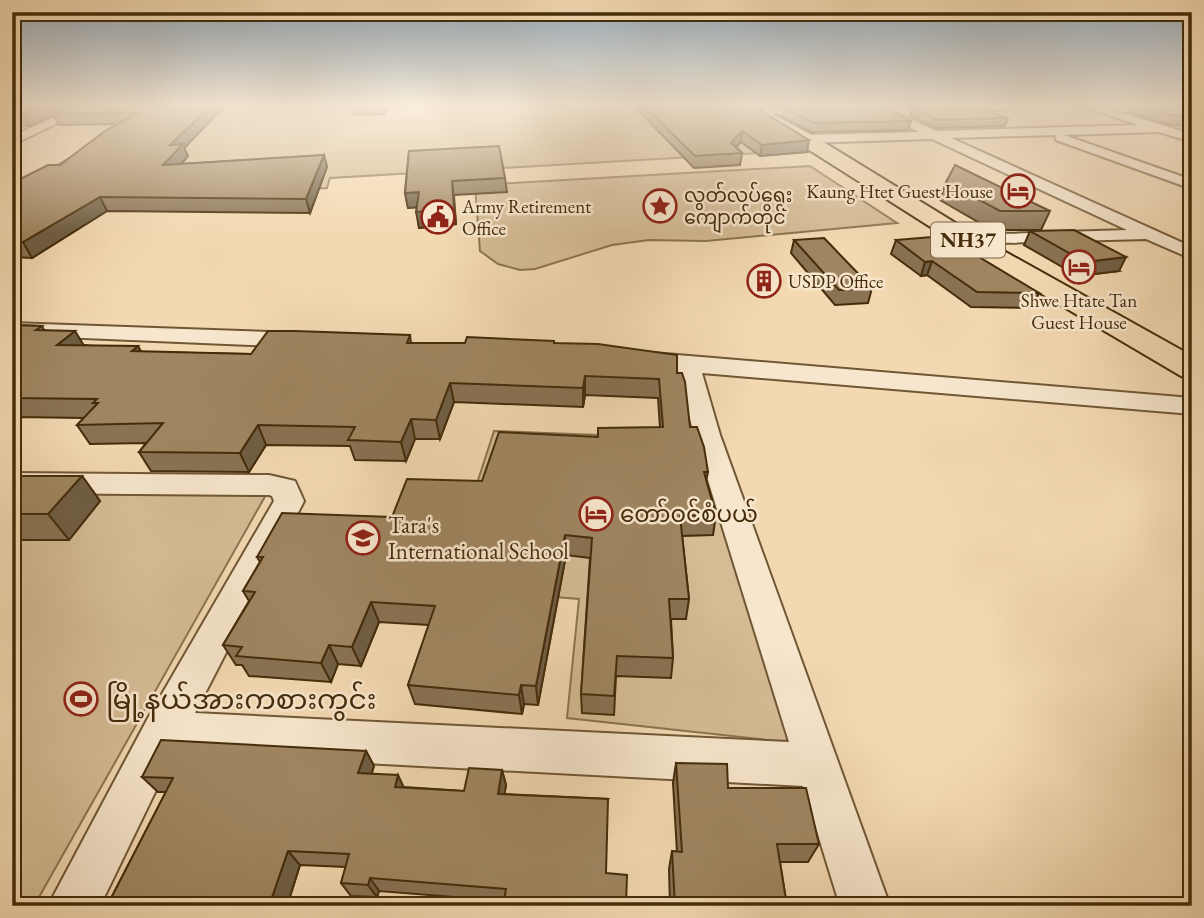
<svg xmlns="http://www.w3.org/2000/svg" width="1204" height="918" font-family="'EB Garamond','Noto Sans Myanmar',serif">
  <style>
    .green { fill: #d5bc95; stroke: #8c7450; stroke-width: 2 }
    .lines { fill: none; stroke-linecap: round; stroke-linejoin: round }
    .minor-casing { stroke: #705734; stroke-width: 4 }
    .trunk-casing { stroke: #442c0a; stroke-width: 4 }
    .minor { fill: #f7e6cd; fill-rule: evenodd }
    .trunk { fill: #f3d9b2; fill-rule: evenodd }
    .wall { fill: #897353; stroke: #442c0a; stroke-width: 2 }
    .shaded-wall { fill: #6f5e44; stroke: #442c0a; stroke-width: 2 }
    .building { fill: #9f8661; stroke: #442c0a; stroke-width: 2 }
    .labels { text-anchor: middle; stroke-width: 5; stroke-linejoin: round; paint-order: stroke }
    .far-poi-label { font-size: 19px; fill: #442c0a; stroke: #f7e6cd; text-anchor: start }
    .shield { fill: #f7e6cd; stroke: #7a6444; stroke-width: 2 }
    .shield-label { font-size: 21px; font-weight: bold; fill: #442c0a }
    .poi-label { font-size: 23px; fill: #442c0a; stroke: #f7e6cd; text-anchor: start }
    .near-poi-label { font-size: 28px; fill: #442c0a; stroke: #f7e6cd; text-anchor: start }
  </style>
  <rect width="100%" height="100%" fill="#f3d9b2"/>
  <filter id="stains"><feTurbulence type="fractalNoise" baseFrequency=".00286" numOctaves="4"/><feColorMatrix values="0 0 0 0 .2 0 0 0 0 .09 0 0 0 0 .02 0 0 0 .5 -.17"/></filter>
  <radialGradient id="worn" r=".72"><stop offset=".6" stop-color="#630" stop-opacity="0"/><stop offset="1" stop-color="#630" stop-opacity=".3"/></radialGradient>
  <!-- green -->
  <g class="green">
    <polygon points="162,106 692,106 761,153 330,178 327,188 149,197 34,178"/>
    <polygon points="810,166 897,223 706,241 649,240 612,245 535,269 520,270 498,264 480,251 475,185"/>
    <polygon points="494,431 702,439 795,743 567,718 579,599 443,588"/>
    <polygon points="12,489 267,493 34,906 12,906"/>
  </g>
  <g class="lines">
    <defs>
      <g id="minor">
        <polygon points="80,106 93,106 12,145 12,136"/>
        <polygon points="870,106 882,106 936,131 1138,125 1083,106 1098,106 1192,134 1192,142 1159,132 1064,135 1192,180 1192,189 1056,140 1055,135 951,138 1192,247 1192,259 1146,239 961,244 958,240 961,236 967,235 1127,230 932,139 806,143 800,139 806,135 919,132"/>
        <polygon points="938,106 1025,106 1020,109 942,111 937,108"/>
        <polygon points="821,108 825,109 825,113 758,114 753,111 758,108"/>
        <polygon points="12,323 300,333 308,335 311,340 308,345 300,347 12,335"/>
        <polygon points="641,352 1192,398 1192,414 702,373 720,435 890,906 840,906 803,786 174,753 100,906 48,906 148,718 274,501 272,496 269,495 12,493 12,473 269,475 295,481 304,501 195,713 789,742 694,435 678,371 633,364 629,359 633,354"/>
      </g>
      <polygon id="trunk" points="740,106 757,106 812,135 975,235 1192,356 1192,379 1181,376 959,245"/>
    </defs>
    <!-- minor casing -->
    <use href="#minor" class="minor-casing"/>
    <!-- trunk casing -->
    <use href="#trunk" class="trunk-casing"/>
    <!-- minor -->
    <use href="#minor" class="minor"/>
    <!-- trunk -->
    <use href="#trunk" class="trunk"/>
  </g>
  <!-- wall -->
  <g class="wall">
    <polygon points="34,106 225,106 184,148 188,156 181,164 324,155 327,167 310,213 107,211 32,258 12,257 12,183 60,165 118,124 59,125 54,115 29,126 17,126 12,115"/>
    <polygon points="354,106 389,106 384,114 354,115 352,108"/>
    <polygon points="634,106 753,106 807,152 760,156 741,142 736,147 742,153 740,165 694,168"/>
    <polygon points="1129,106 1192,106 1192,127 1167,124 1129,112"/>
    <polygon points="784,108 911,121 908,130 812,132 783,117"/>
    <polygon points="912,108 1008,118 1005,126 937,128 910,116"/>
    <polygon points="409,151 505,178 507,192 454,195 456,224 419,228 417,207 408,208 405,193"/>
    <polygon points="946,182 1050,211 1041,230 992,230 940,200"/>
    <polygon points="1030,231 1119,271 1078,276 1024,245"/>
    <polygon points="794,240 872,288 868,303 835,305 791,253"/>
    <polygon points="896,240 1039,293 1032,308 971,307 927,275 921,276 891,254"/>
    <polygon points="12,325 42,326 44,330 84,345 141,352 251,354 410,335 411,343 554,343 677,373 690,427 708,472 706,481 716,515 713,535 682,536 689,599 686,619 671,619 673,658 671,678 616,676 614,715 582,713 581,694 590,558 566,555 538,705 524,704 522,714 415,704 408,685 429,625 379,622 361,666 338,664 331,682 249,676 242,665 236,665 223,645 249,601 243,591 260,562 257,557 392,517 598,437 660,428 658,398 585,395 583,407 454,402 440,439 415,439 406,461 355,460 350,446 266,445 249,472 151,471 139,452 146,443 90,444 77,425 84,418 16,417 12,421"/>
    <polygon points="12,476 82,476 100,501 69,540 12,540"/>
    <polygon points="366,751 374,766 371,774 404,787 464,791 502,770 506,785 504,794 608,799 504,901 379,891 377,897 351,896 341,883 346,867 300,865 287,906 107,906 166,792 158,792 142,777"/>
    <polygon points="676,763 728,788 819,844 808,862 780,862 787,906 670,906 669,869 672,851 677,852 673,783"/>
  </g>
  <!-- shaded-wall -->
  <g class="shaded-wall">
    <polygon points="45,106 75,106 29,126 23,115"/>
    <polygon points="211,106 225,106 184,148 188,156 168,178 163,165 170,145"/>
    <polygon points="384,106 389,106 384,114 383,107"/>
    <polygon points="742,131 741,142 730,154 731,143"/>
    <polygon points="809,140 807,152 760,156 762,145"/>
    <polygon points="324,155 327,167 310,213 306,199"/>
    <polygon points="452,181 456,224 419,228 416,212"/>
    <polygon points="419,192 422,207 408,208 405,193"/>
    <polygon points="100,197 107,211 32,258 23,242"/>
    <polygon points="1126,257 1119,271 1078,276 1085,262"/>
    <polygon points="932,261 927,275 921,276 925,262"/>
    <polygon points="75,331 86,349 57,345"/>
    <polygon points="138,346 148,364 132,351"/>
    <polygon points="585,376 585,395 583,407 583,388"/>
    <polygon points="450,383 454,402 440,439 436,420"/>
    <polygon points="12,412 16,417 12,421"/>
    <polygon points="411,419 415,439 406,461 401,442"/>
    <polygon points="258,425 266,445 249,472 240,453"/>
    <polygon points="82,476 100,501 69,540 48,514"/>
    <polygon points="565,535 566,555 538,705 536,686"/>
    <polygon points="371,602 379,622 361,666 352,647"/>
    <polygon points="329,645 338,664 331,682 321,663"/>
    <polygon points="521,685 524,704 522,714 519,695"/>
    <polygon points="366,751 374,766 367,789 358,773"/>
    <polygon points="502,770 506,785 502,809 498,794"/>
    <polygon points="398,775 405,790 395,787"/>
    <polygon points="288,851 300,865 287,906 269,906"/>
    <polygon points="370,878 379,891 377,897 368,885"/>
  </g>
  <!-- building -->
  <g class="building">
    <polygon points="34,106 45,106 23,115 12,115"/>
    <polygon points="72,106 211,106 170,145 183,144 163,165 324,155 306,199 100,197 23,242 12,242 12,183 48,165 60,165 105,131 138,113 54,114"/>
    <polygon points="354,106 384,106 383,107 352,108"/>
    <polygon points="644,106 753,106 809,140 762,145 742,131 731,143 742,153 695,156"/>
    <polygon points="977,106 1008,118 939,120 912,108"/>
    <polygon points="1137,106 1192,106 1192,118 1172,115"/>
    <polygon points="784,108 885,108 911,121 814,123"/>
    <polygon points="499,146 505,178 452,181 454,209 416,212 419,192 405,193 409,151"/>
    <polygon points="955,165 1050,211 1000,211 946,182"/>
    <polygon points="1074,230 1126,257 1085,262 1030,231"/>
    <polygon points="944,236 1039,293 977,292 932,261 925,262 896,240"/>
    <polygon points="824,238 872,288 839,290 794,240"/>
    <polygon points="12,325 42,326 36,330 75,331 57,345 138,346 132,351 251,354 268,331 295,331 410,335 407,343 465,343 467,337 554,341 554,343 598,344 677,355 677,373 682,373 685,382 690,427 697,427 704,447 708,472 704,472 716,515 680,516 689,599 669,599 673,658 617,656 614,696 581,694 592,538 565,535 536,686 521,685 519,695 408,685 435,606 371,602 352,647 329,645 321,663 236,656 242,647 223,645 255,592 243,591 263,557 257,557 282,513 392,517 407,479 482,481 499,432 598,437 598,428 663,427 659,379 585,376 583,388 450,383 436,420 411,419 401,442 348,440 355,427 258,425 240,453 139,452 163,423 77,425 98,403 93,403 97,399 12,398"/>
    <polygon points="12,476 82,476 48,514 12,514"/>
    <polygon points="161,740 366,751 358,773 398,775 395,787 464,791 469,768 502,770 498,794 608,799 606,873 627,875 626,906 503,906 506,889 370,878 368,885 341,883 349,854 288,851 269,906 107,906 173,778 142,777"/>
    <polygon points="676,763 727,764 728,788 806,788 819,844 777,844 787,906 675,906 672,851 682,852"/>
  </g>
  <!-- sky -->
  <linearGradient id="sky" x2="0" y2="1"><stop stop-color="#95abbc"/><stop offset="0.45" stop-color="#faeedc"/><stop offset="1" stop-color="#faeedc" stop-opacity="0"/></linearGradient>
  <rect width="1204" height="234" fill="url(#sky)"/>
  <!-- icons -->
  <defs>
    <symbol id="hotel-ring" viewBox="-11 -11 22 22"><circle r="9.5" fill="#f7e6cd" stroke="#8f2418" stroke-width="1.5"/><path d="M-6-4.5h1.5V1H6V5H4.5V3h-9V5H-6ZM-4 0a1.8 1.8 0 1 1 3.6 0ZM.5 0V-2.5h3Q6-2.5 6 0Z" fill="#8f2418"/></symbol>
    <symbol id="sight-ring" viewBox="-11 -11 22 22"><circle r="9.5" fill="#f7e6cd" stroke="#8f2418" stroke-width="1.5"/><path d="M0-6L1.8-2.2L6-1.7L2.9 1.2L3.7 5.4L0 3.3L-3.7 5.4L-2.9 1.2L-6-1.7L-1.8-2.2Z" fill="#8f2418"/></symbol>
    <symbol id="civic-ring" viewBox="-11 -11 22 22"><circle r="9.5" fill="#f7e6cd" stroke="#8f2418" stroke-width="1.5"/><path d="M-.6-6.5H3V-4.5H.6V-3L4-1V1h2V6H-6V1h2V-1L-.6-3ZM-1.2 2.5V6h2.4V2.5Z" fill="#8f2418"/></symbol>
    <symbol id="building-ring" viewBox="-11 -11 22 22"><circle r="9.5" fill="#f7e6cd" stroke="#8f2418" stroke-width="1.5"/><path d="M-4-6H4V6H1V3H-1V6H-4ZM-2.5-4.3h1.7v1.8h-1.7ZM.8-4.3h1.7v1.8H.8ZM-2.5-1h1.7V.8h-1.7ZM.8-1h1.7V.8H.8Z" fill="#8f2418"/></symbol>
    <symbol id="school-ring" viewBox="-11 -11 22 22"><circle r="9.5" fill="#f7e6cd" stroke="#8f2418" stroke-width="1.5"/><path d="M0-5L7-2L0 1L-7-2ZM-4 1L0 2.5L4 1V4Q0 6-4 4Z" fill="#8f2418"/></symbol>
    <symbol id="stadium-ring" viewBox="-11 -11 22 22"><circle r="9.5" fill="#f7e6cd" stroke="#8f2418" stroke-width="1.5"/><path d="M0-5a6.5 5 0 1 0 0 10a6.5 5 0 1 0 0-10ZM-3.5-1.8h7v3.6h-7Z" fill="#8f2418"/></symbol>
  </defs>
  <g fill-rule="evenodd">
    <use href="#hotel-ring" x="999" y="172" width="38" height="38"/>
    <use href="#sight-ring" x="641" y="187" width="38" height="38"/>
    <use href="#civic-ring" x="419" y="198" width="38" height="38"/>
    <use href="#hotel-ring" x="1060" y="248" width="38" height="38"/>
    <use href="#building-ring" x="745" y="262" width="38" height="38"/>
    <use href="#hotel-ring" x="577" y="495" width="38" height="38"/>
    <use href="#school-ring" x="344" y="519" width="38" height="38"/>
    <use href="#stadium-ring" x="62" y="680" width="38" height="38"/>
  </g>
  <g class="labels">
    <!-- far-poi labels -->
    <g class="far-poi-label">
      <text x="993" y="198" text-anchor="end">Kaung Htet Guest House</text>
      <text x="684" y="202">လွတ်လပ်ရေး<tspan x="684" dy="22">ကျောက်တိုင်</tspan></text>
      <text x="462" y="213">Army Retirement<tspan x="462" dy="22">Office</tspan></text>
      <text x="788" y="288">USDP Office</text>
      <text x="1079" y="307" text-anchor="middle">Shwe Htate Tan<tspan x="1079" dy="22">Guest House</tspan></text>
    </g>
    <!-- shield labels -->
    <rect class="shield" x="931" y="222.5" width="74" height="35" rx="5"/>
    <g class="shield-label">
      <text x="968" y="247">NH37</text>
    </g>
    <!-- poi labels -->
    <g class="poi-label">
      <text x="620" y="522">တော်ဝင်စံပယ်</text>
      <text x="388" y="533">Tara's<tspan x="388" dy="26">International School</tspan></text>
    </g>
    <!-- near-poi labels -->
    <g class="near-poi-label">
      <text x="106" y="709">မြို့နယ်အားကစားကွင်း</text>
    </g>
  </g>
  <!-- margin -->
  <rect width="1204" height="918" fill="none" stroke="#f3d9b2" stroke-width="42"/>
  <rect x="14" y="14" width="1176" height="890" fill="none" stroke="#442c0a" stroke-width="3.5"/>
  <rect x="21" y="21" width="1162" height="876" fill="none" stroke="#442c0a" stroke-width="2"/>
  <rect width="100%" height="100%" filter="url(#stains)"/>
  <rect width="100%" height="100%" fill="url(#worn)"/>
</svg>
